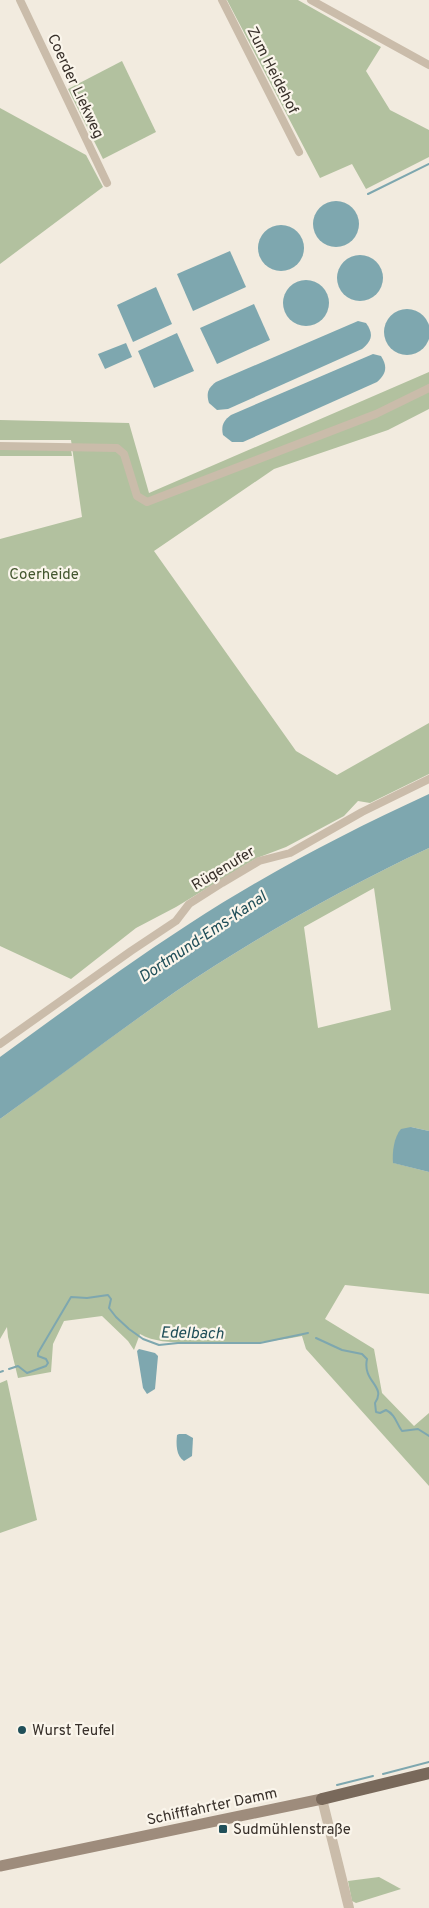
<svg xmlns="http://www.w3.org/2000/svg" width="429" height="1908" font-family="Overpass,sans-serif">
  <style>
    .green { fill: #b2c19f; fill-rule: evenodd }
    .water { fill: #7ea7af }
    .lines { fill: none; stroke-linecap: round; stroke-linejoin: round }
    .stream { stroke: #7ea7af; stroke-width: 2 }
    .minor { stroke: #cabcaa; stroke-width: 8 }
    .tertiary { stroke: #cabcaa; stroke-width: 10 }
    .secondary { stroke: #9e8c7c; stroke-width: 11 }
    .primary { stroke: #79695b; stroke-width: 12 }
    .poi-dot { fill: #204f59; stroke: #faf5eb; stroke-width: 2 }
    .labels { text-anchor: middle; stroke-width: 4.5; stroke-linejoin: round; paint-order: stroke }
    .street-label { font-size: 15px; fill: #38302a; stroke: #faf5eb }
    .park-label { font-size: 15px; fill: #43562e; stroke: #faf5eb }
    .poi-label { font-size: 15px; fill: #38302a; stroke: #faf5eb; text-anchor: start }
    .water-label { font-size: 16px; font-style: italic; fill: #204f59; stroke: #faf5eb }
  </style>
  <rect width="100%" height="100%" fill="#f2ebdf"/>
  <!-- green -->
  <g class="green">
    <polygon points="227,0 298,0 381,47 366,71 390,110 429,130 429,157 366,189 352,164 320,178"/>
    <polygon points="122,61 156,132 103,159 68,89"/>
    <polygon points="0,108 86,155 103,187 0,264"/>
    <polygon points="429,372 429,409 388,430 274,469 154,551 296,751 337,775 429,723 429,774 370,803 358,801 344,816 286,847 257,858 176,907 136,928 71,979 0,946 0,539 82,517 71,440 0,440 0,420 129,423 149,493"/>
    <polygon points="0,450 71,450 72,456 0,456"/>
    <path d="M429,848V1131L411,1127L394,1163L429,1172V1294L345,1285L325,1319L374,1349L382,1393L414,1426L429,1413V1486L306,1349L302,1336C263,1344 225,1345 186,1343C170,1342 154,1342 140,1334L134,1350L128,1341L102,1316L64,1321L53,1344L51,1372L18,1378L8,1337L7,1327L0,1339V1119C58,1077 116,1033 175,992C253,939 343,888 429,848ZM374,888L391,1010L318,1028L304,927Z"/>
    <polygon points="7,1380 37,1520 0,1533 0,1383"/>
    <polygon points="379,1877 401,1889 356,1903 352,1901 348,1881"/>
  </g>
  <!-- water -->
  <g class="water">
    <circle cx="336" cy="224" r="23"/>
    <circle cx="281" cy="248" r="23"/>
    <polygon points="230,251 246,287 193,311 177,274"/>
    <circle cx="360" cy="278" r="23"/>
    <circle cx="306" cy="303" r="23"/>
    <polygon points="156,287 172,324 133,342 117,305"/>
    <polygon points="254,304 270,340 217,364 200,328"/>
    <circle cx="407" cy="332" r="23"/>
    <path d="M358,321L366,323C374,334 372,341 362,349L228,409L217,410L209,403C206,393 208,388 216,382Z"/>
    <polygon points="177,333 194,371 154,388 138,351"/>
    <polygon points="126,343 132,357 105,369 98,354"/>
    <path d="M373,354L381,356C388,367 386,374 377,382L243,442H232L223,435C221,426 223,421 231,415Z"/>
    <path d="M429,794V848C343,888 253,939 175,992C116,1033 59,1077 0,1119V1057C62,1012 124,966 189,924C266,874 346,832 429,794Z"/>
    <path d="M411,1127L429,1131V1172L393,1163C392,1152 394,1137 401,1129Z"/>
    <polygon points="139,1349 155,1353 158,1356 155,1389 147,1394 143,1388 137,1351"/>
    <path d="M179,1434H186L193,1438L192,1456L184,1461C176,1456 176,1444 177,1435Z"/>
  </g>
  <g class="lines">
    <!-- stream -->
    <g class="stream">
      <polyline points="368,194 429,164"/>
      <path d="M316,1338L342,1350L362,1354L367,1359C362,1382 387,1386 375,1403L376,1412L380,1413L386,1410C396,1415 396,1423 402,1431L418,1429L429,1436"/>
      <polyline points="9,1369 18,1366 27,1373 46,1366 48,1363 46,1359 38,1356 38,1353 71,1297 87,1298 108,1295 111,1299 109,1308 116,1317 129,1329 143,1339 159,1345 178,1343 260,1343 308,1333"/>
      <polyline points="0,1372 3,1371"/>
      <polyline points="383,1774 429,1762"/>
      <polyline points="337,1785 373,1776"/>
    </g>
    <!-- minor -->
    <g class="minor">
      <polyline points="20,0 107,183"/>
      <polyline points="222,0 299,152"/>
      <polyline points="311,0 429,65"/>
      <polyline points="0,446 117,448 124,454 137,496 147,502 376,414 429,388"/>
      <polyline points="0,1044 131,951 176,921 189,904 222,883 259,861 290,853 362,812 429,779"/>
    </g>
    <!-- tertiary -->
    <polyline class="tertiary" points="322,1799 349,1908"/>
    <!-- secondary -->
    <polyline class="secondary" points="0,1866 322,1799"/>
    <!-- primary -->
    <polyline class="primary" points="322,1799 429,1773"/>
  </g>
  <!-- markers -->
  <g class="poi-dot">
    <circle cx="22" cy="1730" r="5"/>
    <rect x="218" y="1824" width="10" height="10" rx="2.5"/>
  </g>
  <g class="labels">
    <!-- street labels -->
    <g class="street-label">
      <text transform="translate(273 70) rotate(63)" y="5">Zum Heidehof</text>
      <text transform="translate(76 86) rotate(65)" y="5">Coerder Liekweg</text>
      <text transform="translate(223 868) rotate(-31)" y="5">Rügenufer</text>
      <text transform="translate(212 1806) rotate(-12)" y="5">Schifffahrter Damm</text>
    </g>
    <!-- park labels -->
    <g class="park-label">
      <text x="44" y="579">Coerheide</text>
    </g>
    <!-- poi labels -->
    <g class="poi-label">
      <text x="32" y="1735">Wurst Teufel</text>
      <text x="233" y="1834">Sudmühlenstraße</text>
    </g>
    <!-- water labels -->
    <g class="water-label">
      <text transform="translate(202 936) rotate(-34)" y="6">Dortmund-Ems-Kanal</text>
      <text transform="translate(192 1332) rotate(1)" y="6">Edelbach</text>
    </g>
  </g>
</svg>
